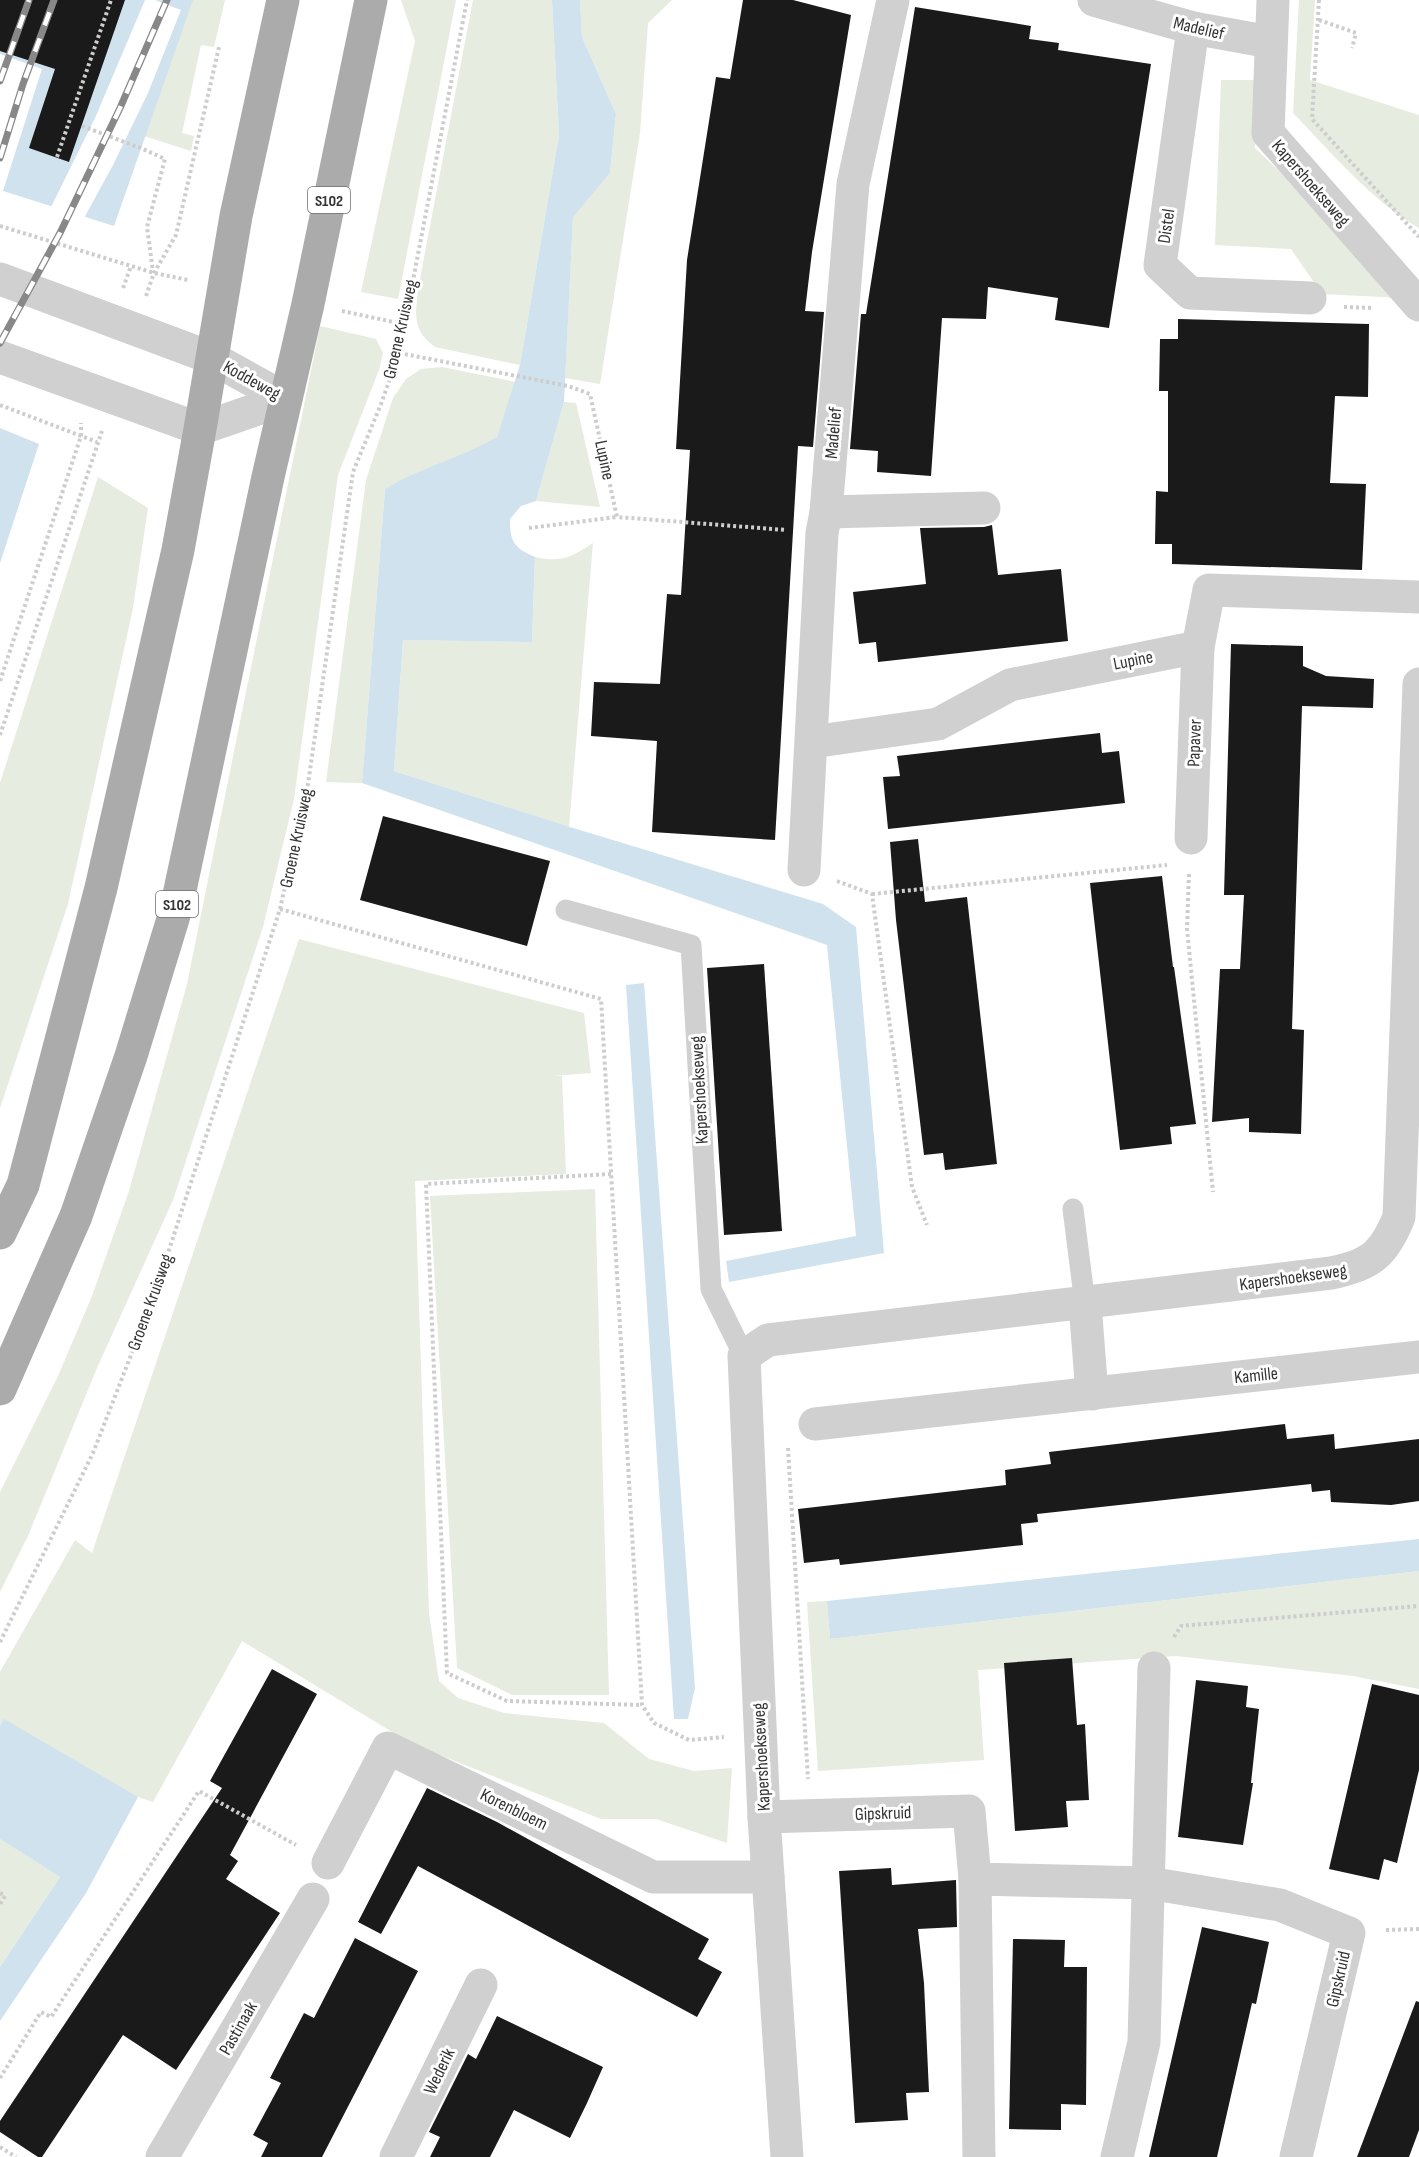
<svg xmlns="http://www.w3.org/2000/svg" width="1419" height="2157" font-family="'Sofia Sans Condensed',sans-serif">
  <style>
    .green { fill: #e6ecdf }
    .water { fill: #cfe2ee }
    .pier { fill: #fff }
    .building { fill: #1a1a1a }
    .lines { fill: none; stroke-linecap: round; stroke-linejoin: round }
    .path { stroke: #cdcdcd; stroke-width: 4; stroke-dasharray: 3 3; stroke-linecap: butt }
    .lane { stroke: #d0d0d0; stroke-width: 21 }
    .street { stroke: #d0d0d0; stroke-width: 33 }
    .primary { stroke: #ababab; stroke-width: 33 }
    .rail-casing { stroke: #888; stroke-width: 7 }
    .rail { stroke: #fff; stroke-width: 4.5; stroke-dasharray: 14; stroke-linecap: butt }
    .labels { text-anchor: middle; stroke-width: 6; stroke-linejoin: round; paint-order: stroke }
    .shield { fill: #fff; stroke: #707070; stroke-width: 1.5 }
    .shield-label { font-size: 16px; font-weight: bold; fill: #333 }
    .street-label { font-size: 18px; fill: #333; stroke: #fff }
  </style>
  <rect width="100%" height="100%" fill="#fff"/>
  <!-- green -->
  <g class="green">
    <polygon points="189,0 225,0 214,47 201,45 182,133 194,136 191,151 128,131"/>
    <polygon points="401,0 456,0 398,299 361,292 415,41"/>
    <path d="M473,0H552L559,135L520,365L435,347C410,329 416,311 419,284Z"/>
    <polygon points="580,0 672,0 648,23 640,133 600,384 565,378 573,216 610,173 616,114 582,37"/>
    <path d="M1299,0H1315L1310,80L1419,115V228C1373,202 1330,151 1293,113Z"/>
    <polygon points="1221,80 1256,80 1255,148 1315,205 1402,298 1322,294 1291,249 1215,245"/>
    <polygon points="320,326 376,339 383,353 379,370 338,475 294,799 263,927 173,1200 97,1368 28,1536 0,1592 0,1492 58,1376 92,1296 129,1191 187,984"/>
    <polygon points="442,367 516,382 497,437 481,447 385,489 362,783 326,782 366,480 393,398 406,379 421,369"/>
    <polygon points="564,402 576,403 600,507 536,501"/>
    <polygon points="98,477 148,508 133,608 68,904 0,1108 0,783"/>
    <path d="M593,543L569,827L394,771L403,640L532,642L535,557C562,563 571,557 593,543Z"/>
    <polygon points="299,939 584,1013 591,1073 554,1076 562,1076 566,1174 415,1181 429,1613 439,1681 458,1698 504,1713 604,1723 649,1759 694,1771 732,1768 727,1843 656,1819 601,1819 412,1744 242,1641 153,1802 138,1797 0,1726 0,1672 75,1540 92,1553"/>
    <polygon points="595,1189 609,1695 512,1695 457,1668 430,1196"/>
    <polygon points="1419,1571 1419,1689 1353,1676 1176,1656 978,1670 984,1760 818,1771 807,1602 827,1601 830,1639"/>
    <polygon points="0,1839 60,1877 0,1967"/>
  </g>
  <!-- water -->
  <g class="water">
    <polygon points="0,0 193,0 114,226 0,190"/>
    <path d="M552,0H580L582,37L616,114L610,173L573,217L564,402L536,501L521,506L510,519C510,542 514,548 535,557L532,642L403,640L394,771L570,827L823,904L856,927L884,1253L729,1282L726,1261L856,1236L827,945L362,783L385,489C421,467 461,458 497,437L520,365L559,135Z"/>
    <polygon points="0,428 39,444 0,563"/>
    <polygon points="644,983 695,1688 688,1719 674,1719 626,985"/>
    <polygon points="1419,1539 1419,1571 830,1639 827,1601"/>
    <polygon points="4,1719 138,1797 86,1893 0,2021 0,1967 60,1877 0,1839 0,1726"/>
  </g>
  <!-- pier -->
  <g class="pier">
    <polygon points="145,0 155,0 181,10 148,93 113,165 83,220 50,209 95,118"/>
    <polygon points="0,54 42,69 2,194 0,193"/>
  </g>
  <!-- building -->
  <g class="building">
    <polygon points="0,0 125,0 69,162 29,148 55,69 0,51"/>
    <polygon points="743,0 793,0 851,15 812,252 805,311 824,312 813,447 798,446 775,840 652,832 657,741 591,736 594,682 660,684 667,594 681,595 690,450 676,449 687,260 716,77 730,79"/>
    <polygon points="915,7 1031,26 1029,39 1059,43 1058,50 1151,64 1109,328 1055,320 1058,298 988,287 986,319 942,318 931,476 877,472 878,451 850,449 861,314 866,314"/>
    <polygon points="1178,319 1369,324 1368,397 1335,396 1330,483 1366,484 1362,570 1172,564 1172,544 1155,544 1156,491 1168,492 1168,391 1159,391 1160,339 1178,339"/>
    <polygon points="992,525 998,575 1061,569 1068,641 878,662 876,642 859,644 853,592 926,584 920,528 984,527"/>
    <polygon points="1231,644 1303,646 1303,666 1326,676 1374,679 1373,708 1302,706 1292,1029 1304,1030 1301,1134 1249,1132 1249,1118 1212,1122 1220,969 1240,969 1244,895 1224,895"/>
    <polygon points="1100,733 1102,753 1119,751 1125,803 888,829 883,777 900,776 897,756"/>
    <polygon points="383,816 550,861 527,946 360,900"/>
    <polygon points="918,839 925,902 967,897 997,1164 945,1170 943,1153 924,1155 896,920 890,842"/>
    <polygon points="1162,876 1173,967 1174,967 1196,1124 1170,1127 1172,1144 1120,1150 1090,883"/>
    <polygon points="764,964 782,1231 724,1235 707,968"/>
    <polygon points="1285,1424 1287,1439 1334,1434 1335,1449 1419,1439 1419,1501 1391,1505 1331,1502 1330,1490 1312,1492 1311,1484 1037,1514 1038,1522 1021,1524 1023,1545 840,1565 839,1559 804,1563 798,1509 1006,1485 1005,1470 1051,1464 1049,1452"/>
    <polygon points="1072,1658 1077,1725 1085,1724 1089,1800 1066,1801 1068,1827 1015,1831 1004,1663"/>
    <polygon points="272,1669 317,1694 230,1855 238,1861 226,1879 280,1913 176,2070 123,2035 42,2157 38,2157 0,2132 0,2121 222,1788 210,1781"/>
    <polygon points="1196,1680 1248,1686 1246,1707 1259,1709 1251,1783 1253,1783 1243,1845 1178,1837"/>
    <polygon points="1372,1684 1419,1695 1419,1770 1397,1863 1384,1859 1379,1880 1329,1869"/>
    <polygon points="427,1788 497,1822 709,1939 698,1959 722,1972 697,2017 418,1866 381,1934 358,1922"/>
    <polygon points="891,1868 892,1885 956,1880 957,1927 918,1929 924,1983 929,2092 906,2093 908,2120 855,2123 839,1871"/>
    <polygon points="1202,1927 1269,1942 1256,2004 1252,2003 1217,2157 1149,2157"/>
    <polygon points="355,1938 418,1971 322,2157 261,2157 268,2143 253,2135 281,2083 270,2078 304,2013 314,2018"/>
    <polygon points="1013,1939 1065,1940 1064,1967 1087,1967 1086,2105 1061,2104 1061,2130 1009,2129"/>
    <polygon points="1416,2001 1419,2002 1419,2130 1409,2157 1357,2157"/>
    <polygon points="497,2016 603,2067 587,2103 570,2138 514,2110 490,2157 430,2157 440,2137 429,2132 468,2054 476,2059"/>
  </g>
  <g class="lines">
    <!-- path -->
    <g class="path">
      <polyline points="1319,0 1312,119 1419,237"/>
      <polyline points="1319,20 1356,33 1352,48"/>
      <polyline points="82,126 143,149 165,159 147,227 153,272"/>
      <polyline points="57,157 111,0"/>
      <polyline points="0,226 154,273 188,280"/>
      <polyline points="123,288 131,266"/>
      <polyline points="146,296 154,273 176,235 219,47"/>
      <polyline points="1344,307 1373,308"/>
      <polyline points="342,311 403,324"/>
      <polyline points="399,353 568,386 590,394 617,517 786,530"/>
      <polyline points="0,405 97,442"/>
      <polyline points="529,528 617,517"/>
      <polyline points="0,681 81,436 81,423"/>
      <polyline points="0,735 102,431"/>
      <polyline points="1189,874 1187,929 1213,1192"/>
      <polyline points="837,881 872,894 912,1187 927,1225"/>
      <polyline points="872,894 1167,865"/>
      <polyline points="280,909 601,999 642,1705 654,1723 689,1740 724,1737"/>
      <polyline points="611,1174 426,1184 447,1673 507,1701 642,1705"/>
      <polyline points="788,1448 808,1779"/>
      <polyline points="1174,1637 1181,1626 1419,1606"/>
      <polyline points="0,1642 93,1453 154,1296 280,909 308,784 353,472 381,404 399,353 467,0"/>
      <polyline points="0,1893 5,1896 0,1904"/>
      <polyline points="1386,1930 1419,1929"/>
      <polyline points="0,2078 41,2012 51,2017 199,1791 296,1845"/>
      <polyline points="0,2147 16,2157"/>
    </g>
    <!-- lane -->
    <g class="lane">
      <polyline points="566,910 691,945 711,1289 744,1356"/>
      <polyline points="1073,1209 1085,1304"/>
    </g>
    <!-- street -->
    <g class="street">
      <polyline points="1094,0 1193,28 1270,42"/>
      <polyline points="1273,0 1268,133 1419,305"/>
      <polyline points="1193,28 1160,265 1190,293 1310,298"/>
      <polyline points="0,279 212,358 286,399"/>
      <polyline points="0,357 200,429 286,399"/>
      <polyline points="826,512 984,508"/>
      <polyline points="812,742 938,724 1010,685 1198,647 1209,590 1419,597"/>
      <polyline points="1191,838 1198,647"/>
      <polyline points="804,870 822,533 826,512 853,184 893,0"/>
      <polyline points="1085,1304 1092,1394"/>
      <polyline points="815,1424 1419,1357"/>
      <polyline points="764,1817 969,1811 975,1879 1149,1883 1280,1905 1349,1933 1296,2157"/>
      <polyline points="328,1863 388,1748 653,1877 768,1877"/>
      <polyline points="975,1879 979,2157"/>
      <polyline points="162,2157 313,1899"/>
      <polyline points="396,2157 481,1985"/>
      <path d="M787,2157L764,1817L744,1356L768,1340L1331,1273C1371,1265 1384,1254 1399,1217L1419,684"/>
      <polyline points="1117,2157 1144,2042 1154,1668"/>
    </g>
    <!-- primary -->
    <g class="primary">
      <polyline points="0,1233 23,1185 101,888 159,633 178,550 200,429 236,216 283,0"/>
      <polyline points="0,1389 76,1216 131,1056 176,909 268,477 308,304 371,0"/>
    </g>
    <defs>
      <g id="rail">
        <polyline points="0,81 29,0"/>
        <polyline points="0,158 23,84 54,0"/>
        <polyline points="0,343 60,233 120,108 167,0"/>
      </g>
    </defs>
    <!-- rail casing -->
    <use href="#rail" class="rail-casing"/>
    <!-- rail -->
    <use href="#rail" class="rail"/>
  </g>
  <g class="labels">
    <!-- shield labels -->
    <g class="shield">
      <rect x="308" y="187" width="42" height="26" rx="4.5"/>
      <rect x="156" y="891" width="42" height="26" rx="4.5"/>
    </g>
    <g class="shield-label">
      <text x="329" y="206">S102</text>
      <text x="177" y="910">S102</text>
    </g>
    <!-- street labels -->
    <g class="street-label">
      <text transform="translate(1199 28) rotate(13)" y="6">Madelief</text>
      <text transform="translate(1311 183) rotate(49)" y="6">Kapershoekseweg</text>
      <text transform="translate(1166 226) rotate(-82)" y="6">Distel</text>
      <text transform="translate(400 329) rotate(-77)" y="6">Groene Kruisweg</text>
      <text transform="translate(252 380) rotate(29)" y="6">Koddeweg</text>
      <text transform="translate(833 433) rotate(-85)" y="6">Madelief</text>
      <text transform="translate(605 460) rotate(78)" y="6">Lupine</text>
      <text transform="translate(1133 660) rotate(-11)" y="6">Lupine</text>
      <text transform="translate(1194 743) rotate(-88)" y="6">Papaver</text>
      <text transform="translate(296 838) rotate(-78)" y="6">Groene Kruisweg</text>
      <text transform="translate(699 1090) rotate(-93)" y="6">Kapershoekseweg</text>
      <text transform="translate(1293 1277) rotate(-8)" y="6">Kapershoekseweg</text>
      <text transform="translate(150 1302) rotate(-70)" y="6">Groene Kruisweg</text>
      <text transform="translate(1256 1375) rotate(-6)" y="6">Kamille</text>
      <text transform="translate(761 1757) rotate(-93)" y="6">Kapershoekseweg</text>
      <text transform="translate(514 1809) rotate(26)" y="6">Korenbloem</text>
      <text transform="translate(883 1813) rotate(-2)" y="6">Gipskruid</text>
      <text transform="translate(1338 1979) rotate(-77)" y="6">Gipskruid</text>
      <text transform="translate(238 2028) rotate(-60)" y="6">Pastinaak</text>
      <text transform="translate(439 2071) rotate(-64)" y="6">Wederik</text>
    </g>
  </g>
</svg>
